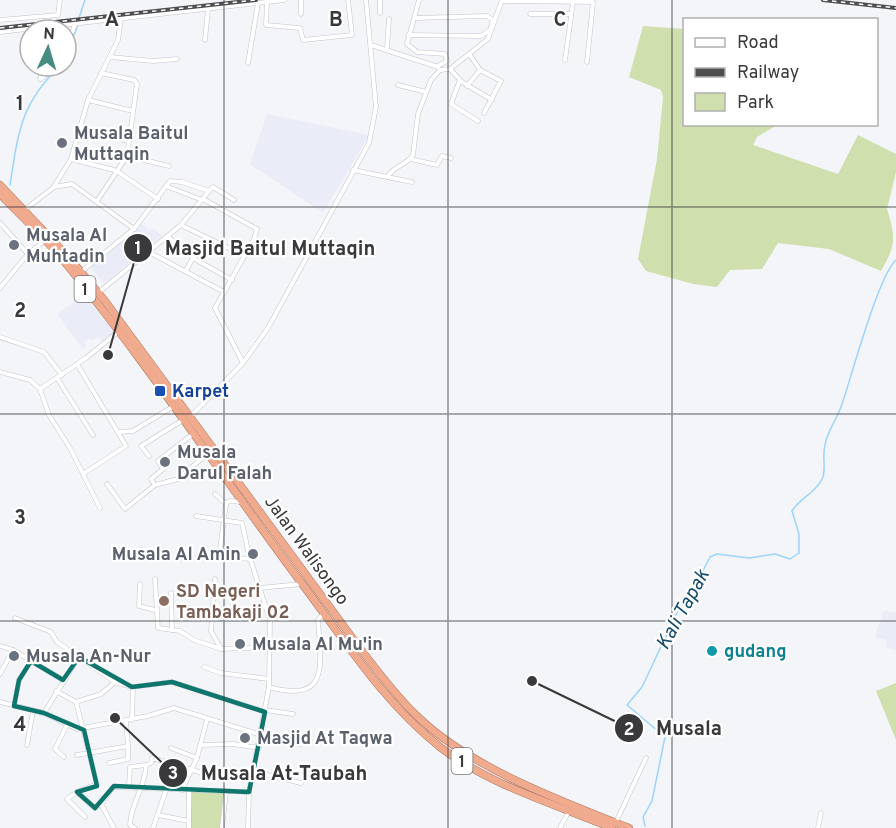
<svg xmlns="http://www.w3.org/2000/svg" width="896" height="828" font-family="Overpass,sans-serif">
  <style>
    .built { fill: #eaecf8 }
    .green { fill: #cfdfae }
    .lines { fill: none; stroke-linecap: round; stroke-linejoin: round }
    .stream { stroke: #9cd4fc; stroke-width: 1.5 }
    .minor-casing { stroke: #c2c3c8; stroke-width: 5 }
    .trunk-casing { stroke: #ae755e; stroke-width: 8 }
    .minor { stroke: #fff; stroke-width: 4 }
    .trunk { stroke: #f0ab8e; stroke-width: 7 }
    .rail-casing { stroke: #4e4e50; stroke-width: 4 }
    .rail { stroke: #fff; stroke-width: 1.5; stroke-dasharray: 4.5; stroke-linecap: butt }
    .marked { fill: none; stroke: #0f766e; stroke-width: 4.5; stroke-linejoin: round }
    .grid { fill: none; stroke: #39393b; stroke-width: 1.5; stroke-opacity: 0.55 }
    .worship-dot { fill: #6b7280; stroke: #fff; stroke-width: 2 }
    .transit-dot { fill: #1a4fb4; stroke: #fff; stroke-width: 2 }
    .education-dot { fill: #8d6e63; stroke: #fff; stroke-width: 2 }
    .culture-dot { fill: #0f9aa8; stroke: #fff; stroke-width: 2 }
    .labels { text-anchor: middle; stroke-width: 4.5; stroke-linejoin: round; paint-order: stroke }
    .shield { fill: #fff; stroke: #747476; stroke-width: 1.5 }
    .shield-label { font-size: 16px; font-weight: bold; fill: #39393b }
    .worship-label { font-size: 18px; font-weight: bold; fill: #5b616d; stroke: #fff; text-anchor: start }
    .transit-label { font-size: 18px; font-weight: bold; fill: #164399; stroke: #fff; text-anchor: start }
    .street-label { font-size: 18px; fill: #39393b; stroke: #fff }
    .education-label { font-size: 18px; font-weight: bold; fill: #785e54; stroke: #fff; text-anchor: start }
    .culture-label { font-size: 18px; font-weight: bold; fill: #0d838f; stroke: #fff; text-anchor: start }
    .water-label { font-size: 20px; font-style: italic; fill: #144b6b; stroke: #fff }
    .grid-label { font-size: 20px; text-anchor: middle; font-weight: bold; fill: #39393b; stroke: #fff; stroke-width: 4.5; stroke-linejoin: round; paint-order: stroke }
    .leader { fill: none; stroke: #39393b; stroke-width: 2 }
    .callout-dot { fill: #39393b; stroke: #fff; stroke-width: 2 }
    .mark-label { font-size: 18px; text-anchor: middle; font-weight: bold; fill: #fff }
    .callout-label { font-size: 20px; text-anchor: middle; font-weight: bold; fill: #39393b; stroke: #fff; stroke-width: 4.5; stroke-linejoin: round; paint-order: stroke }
  </style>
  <rect width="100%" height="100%" fill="#f4f5f9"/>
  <!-- built -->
  <g class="built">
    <polygon points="267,114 369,135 323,213 250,164"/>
    <polygon points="140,222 150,231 153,228 162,236 104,284 90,267"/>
    <polygon points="85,294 114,333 103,342 99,337 92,341 90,338 84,342 86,346 83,349 57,314"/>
    <polygon points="883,611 896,612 896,650 886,648 886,640 875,637"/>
  </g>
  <!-- green -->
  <g class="green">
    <path d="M643,26L684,29V124L777,125L757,137L753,145L838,174L858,135L896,154V172L887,209C896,238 896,245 881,271L829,249L778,243L762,269L730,270L717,287L693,284L646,271L638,259L657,159L663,97L661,90L629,77Z"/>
    <polygon points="896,683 896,740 876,691"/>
    <polygon points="192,792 225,793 221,828 190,828"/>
  </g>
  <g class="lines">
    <!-- stream -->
    <g class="stream">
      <polyline points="78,21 85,0"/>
      <polyline points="66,55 78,25"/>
      <path d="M10,185C18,134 20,104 60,66"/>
      <path d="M645,826L643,817L652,801L665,737L627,705L642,687L683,600L690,596L710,557L717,554L749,558L775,554L790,559L799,553V534L792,511C800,498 817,492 823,477C826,467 822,456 825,445C827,432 836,420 841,407C851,379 878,276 896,260"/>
    </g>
    <defs>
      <g id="minor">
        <polyline points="380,0 380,13"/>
        <polyline points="419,0 407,44 417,52 445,54 447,61 438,66"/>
        <polyline points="502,1 593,2 587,62"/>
        <polyline points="267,2 266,25 300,28 303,40 352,35 348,0"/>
        <polyline points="301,14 301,0"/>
        <polyline points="530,14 571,14"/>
        <polyline points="0,20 58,15 60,0"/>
        <polyline points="0,32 284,0"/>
        <polyline points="408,35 481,36 490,30 493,20 487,16 415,18"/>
        <polyline points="205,40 208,9"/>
        <polyline points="371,45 438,67"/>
        <polyline points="66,47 75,25"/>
        <polyline points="387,49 389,19"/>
        <polyline points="470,55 480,70 501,81 484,113"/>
        <polyline points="110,57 153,61 177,59"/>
        <polyline points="565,60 573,2"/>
        <polyline points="248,63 258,3"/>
        <polyline points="450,69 462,82 492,100"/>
        <polyline points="40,79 44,66"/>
        <polyline points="41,79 57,66"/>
        <polyline points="460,80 451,104 478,121"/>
        <polyline points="398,85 426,92"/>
        <polyline points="467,86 480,70"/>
        <polyline points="88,100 133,111"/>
        <polyline points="80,129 129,141"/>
        <polyline points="127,156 169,166"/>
        <polyline points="71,159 114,170"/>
        <polyline points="410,159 437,165 442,156 451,158"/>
        <polyline points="353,170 412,182"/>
        <polyline points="118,172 158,199"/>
        <path d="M387,177C395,165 407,165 413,155L418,114L431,80L440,70L450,69L488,39L502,0"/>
        <polyline points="166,186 202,200"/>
        <polyline points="54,187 72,184 134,229"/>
        <polyline points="203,199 257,229 254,239 215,308 243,363"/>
        <polyline points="97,201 127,156 137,84 134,80 101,73"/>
        <polyline points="24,210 53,188 71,159 88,100 118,40 121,18"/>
        <polyline points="0,223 28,254"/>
        <polyline points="181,225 245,256"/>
        <polyline points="167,236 193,258 232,280"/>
        <polyline points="147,251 224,292"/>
        <polyline points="186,270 193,258"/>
        <polyline points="82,271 134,229 170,181 182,182 209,191 213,187 234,200"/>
        <polyline points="0,288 28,254 44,241"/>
        <polyline points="99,292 181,225 209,191"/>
        <polyline points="0,337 44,352 62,375"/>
        <polyline points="77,364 126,446 83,474"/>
        <polyline points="0,372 30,380 40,389 49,415 70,448 100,508"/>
        <polyline points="57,378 93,435"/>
        <polyline points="40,389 86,358 118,332"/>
        <polyline points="190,417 243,363 268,328 369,143 376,107 366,0"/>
        <polyline points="119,432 133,431 174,406"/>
        <polyline points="149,456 141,446 183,420"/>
        <polyline points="107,484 125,509 155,485 178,479 207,454"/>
        <polyline points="155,485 151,479 163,469 158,461 193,434"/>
        <polyline points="215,494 226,504 219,557"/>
        <polyline points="226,503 230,501 241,502"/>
        <polyline points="196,516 242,523 249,555 270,620 269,687 249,792 248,828"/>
        <polyline points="198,556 251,559"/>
        <polyline points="155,579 158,628 180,631 194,640 221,649 269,647"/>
        <polyline points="215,579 211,631 221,649"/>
        <polyline points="140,584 139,606 155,610"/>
        <polyline points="260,588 301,584"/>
        <polyline points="171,593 172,630"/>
        <polyline points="213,609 248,611 266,607"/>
        <polyline points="15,618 51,632 57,642 79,657"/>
        <polyline points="0,646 13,650 63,680"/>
        <polyline points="204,667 221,673 269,679"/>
        <polyline points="0,674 13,650"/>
        <path d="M269,687C330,704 321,665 318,620L323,614"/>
        <polyline points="56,691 76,702 97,784 77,792 67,799 85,817"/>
        <polyline points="0,702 44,713 77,729 148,716 174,708 261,735"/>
        <polyline points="76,702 101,694 115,682"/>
        <polyline points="14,706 19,680 31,661"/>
        <polyline points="265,710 293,714"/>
        <polyline points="44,713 79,657 115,682 132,687 172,682 265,712"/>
        <polyline points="132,720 133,687"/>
        <polyline points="261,737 281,743 301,744"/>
        <polyline points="27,745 33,711"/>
        <polyline points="201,745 233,744 259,748"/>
        <polyline points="171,748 197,758"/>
        <polyline points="77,755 128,746 126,721"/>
        <polyline points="64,757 55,749 67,725"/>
        <polyline points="109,763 128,759 128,746"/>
        <polyline points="254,772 301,783"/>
        <polyline points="129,787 130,767 146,765"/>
        <polyline points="182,790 197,758 207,719"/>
        <polyline points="77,792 94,808 101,804"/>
        <polyline points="158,815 189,821"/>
        <polyline points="616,822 646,758"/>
        <polyline points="114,828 101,804 113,787 249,792"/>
        <path d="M135,828L130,825C130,805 146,786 146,765L151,763L152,758L219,778"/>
        <polyline points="153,828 166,790"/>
        <polyline points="189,828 189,790"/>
        <polyline points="222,828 226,792"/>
        <polyline points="560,828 569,811"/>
        <polyline points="818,828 821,813"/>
      </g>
      <g id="trunk">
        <path d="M0,185L72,261L105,301L359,647C377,671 396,696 418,717C471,768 561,801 629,828"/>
        <path d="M0,194C21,216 44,237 63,260C148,364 222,477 303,585C345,641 384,703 440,747C489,785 555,804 612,828"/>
      </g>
    </defs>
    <!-- minor casing -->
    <use href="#minor" class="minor-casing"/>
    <!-- trunk casing -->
    <use href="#trunk" class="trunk-casing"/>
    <!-- minor -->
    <use href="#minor" class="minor"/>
    <!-- trunk -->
    <use href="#trunk" class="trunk"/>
    <defs>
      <g id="rail">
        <polyline points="823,0 896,8"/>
        <polyline points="0,28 256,0"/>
      </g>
    </defs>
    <!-- rail casing -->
    <use href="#rail" class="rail-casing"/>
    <!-- rail -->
    <use href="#rail" class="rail"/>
  </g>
  <!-- marked area -->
  <path class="marked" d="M79,657L132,687L172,682L265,712L249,792L114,786L95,808L77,792L97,786L84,730L44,713L14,706L19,680L31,661L63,680Z"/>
  <!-- grid -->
  <path class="grid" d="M224,0V828M448,0V828M672,0V828M0,207H896M0,414H896M0,621H896"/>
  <!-- markers -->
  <g class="worship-dot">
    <circle cx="62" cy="143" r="6"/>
    <circle cx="14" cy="245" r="6"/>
    <circle cx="165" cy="462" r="6"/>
    <circle cx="253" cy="554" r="6"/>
    <circle cx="240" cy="644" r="6"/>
    <circle cx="14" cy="656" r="6"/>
    <circle cx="245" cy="738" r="6"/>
  </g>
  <rect class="transit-dot" x="154" y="385" width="12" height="12" rx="3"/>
  <circle class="education-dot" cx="164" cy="601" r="6"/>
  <circle class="culture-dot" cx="712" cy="651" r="6"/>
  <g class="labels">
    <!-- shield labels -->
    <g class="shield">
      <rect x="74.5" y="276" width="21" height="26" rx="4.5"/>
      <rect x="451.5" y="748" width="21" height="26" rx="4.5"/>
    </g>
    <g class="shield-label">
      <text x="85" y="295">1</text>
      <text x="462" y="767">1</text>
    </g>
    <!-- worship labels -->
    <g class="worship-label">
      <text x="74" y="139">Musala Baitul<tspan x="74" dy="21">Muttaqin</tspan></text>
      <text x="26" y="241">Musala Al<tspan x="26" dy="21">Muhtadin</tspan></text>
      <text x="177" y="458">Musala<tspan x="177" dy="21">Darul Falah</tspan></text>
      <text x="241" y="560" text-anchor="end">Musala Al Amin</text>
      <text x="252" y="650">Musala Al Mu'in</text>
      <text x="26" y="662">Musala An-Nur</text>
      <text x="257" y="744">Masjid At Taqwa</text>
    </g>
    <!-- transit labels -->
    <g class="transit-label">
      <text x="172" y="397">Karpet</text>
    </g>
    <!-- street labels -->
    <g class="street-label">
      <text transform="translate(307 550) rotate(54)" y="6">Jalan Walisongo</text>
    </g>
    <!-- education labels -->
    <g class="education-label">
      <text x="176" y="597">SD Negeri<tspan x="176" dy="21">Tambakaji 02</tspan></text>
    </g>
    <!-- culture labels -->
    <g class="culture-label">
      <text x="724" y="657">gudang</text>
    </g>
    <!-- water labels -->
    <g class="water-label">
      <text transform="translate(682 609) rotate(-61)" y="7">Kali Tapak</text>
    </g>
  </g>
  <g class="grid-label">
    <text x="112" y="26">A</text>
    <text x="336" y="26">B</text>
    <text x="560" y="26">C</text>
    <text x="20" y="110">1</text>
    <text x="20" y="317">2</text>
    <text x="20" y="524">3</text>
    <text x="20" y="731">4</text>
  </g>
  <!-- callouts -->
  <path class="leader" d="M108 355L138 248M532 681L629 728M115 718L173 773"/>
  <g class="callout-dot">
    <circle cx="108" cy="355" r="6"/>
    <circle cx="532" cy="681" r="6"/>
    <circle cx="115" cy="718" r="6"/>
    <circle cx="138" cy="248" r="15"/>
    <circle cx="629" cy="728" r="15"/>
    <circle cx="173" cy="773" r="15"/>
  </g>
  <g class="mark-label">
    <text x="138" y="254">1</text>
    <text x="629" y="735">2</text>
    <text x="173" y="779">3</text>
  </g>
  <g class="callout-label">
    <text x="270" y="255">Masjid Baitul Muttaqin</text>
    <text x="689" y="735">Musala</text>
    <text x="284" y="780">Musala At-Taubah</text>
  </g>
  <!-- legend -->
  <rect x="683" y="18" width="195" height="108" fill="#ffffff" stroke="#b0b0b1" stroke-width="1.5"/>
  <rect x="695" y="38" width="30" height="9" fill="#ffffff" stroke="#b0b0b1" stroke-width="1.5"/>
  <text x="737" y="48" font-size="18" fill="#39393b">Road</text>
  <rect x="695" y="68" width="30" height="9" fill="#4e4e50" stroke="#b0b0b1" stroke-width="1.5"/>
  <text x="737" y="78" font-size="18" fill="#39393b">Railway</text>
  <rect x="695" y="93" width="30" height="18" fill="#cfdfae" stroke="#b0b0b1" stroke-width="1.5"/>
  <text x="737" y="108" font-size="18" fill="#39393b">Park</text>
  <!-- north arrow -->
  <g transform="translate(48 48) rotate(4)"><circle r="28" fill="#ffffff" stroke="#b0b0b1" stroke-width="1.5"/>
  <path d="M0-4.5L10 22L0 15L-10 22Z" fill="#478c83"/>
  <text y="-9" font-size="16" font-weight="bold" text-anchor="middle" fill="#39393b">N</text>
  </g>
</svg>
